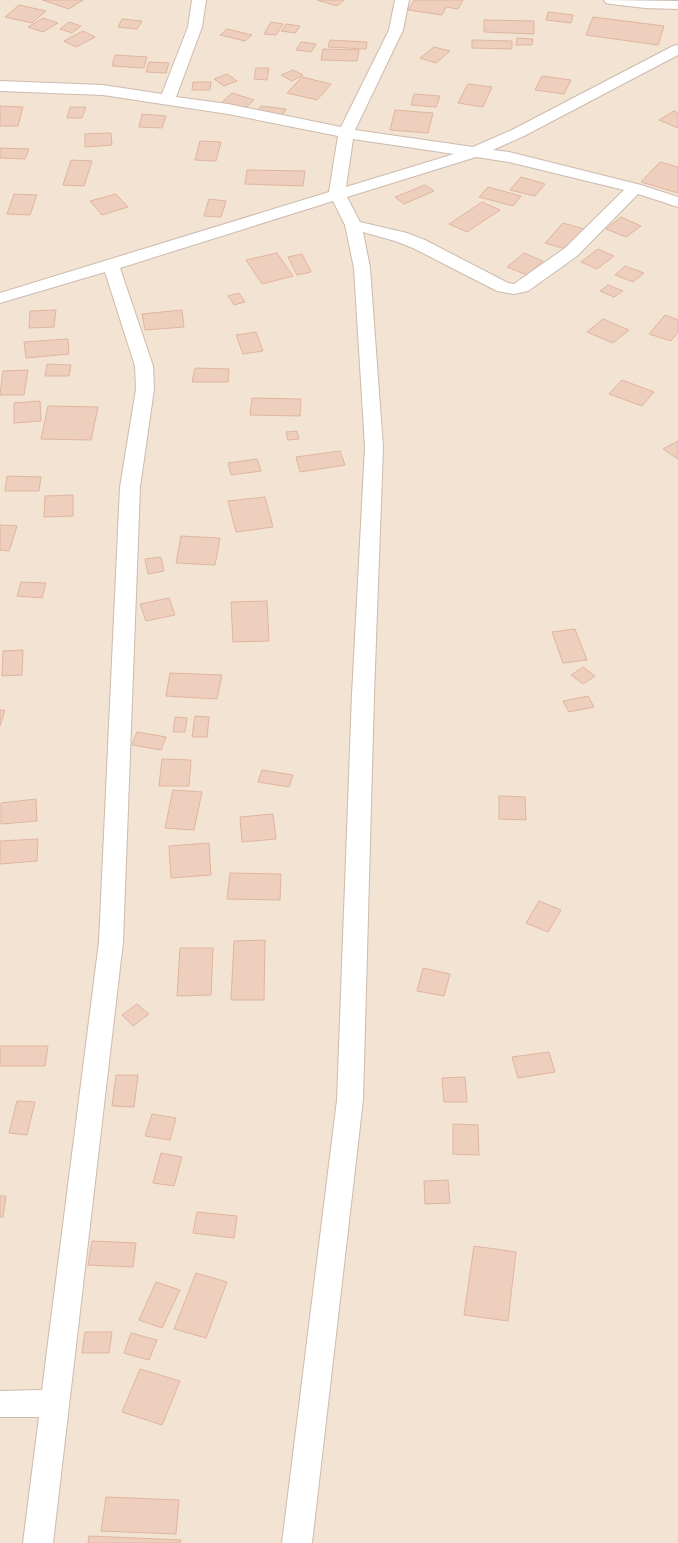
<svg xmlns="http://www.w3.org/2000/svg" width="678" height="1543" font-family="Signika,sans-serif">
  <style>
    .residential { fill: #f2e3d3 }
    .building { fill: #eecfbd; stroke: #e0b59f }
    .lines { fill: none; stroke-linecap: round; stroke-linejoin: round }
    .minor-casing { stroke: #cdbbae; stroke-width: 2 }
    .minor { fill: #fff; fill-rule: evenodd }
  </style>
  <rect width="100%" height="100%" fill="#fbf1e4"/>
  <!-- residential -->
  <rect class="residential" x="0" y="0" width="678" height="1543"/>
  <!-- building -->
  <g class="building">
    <polygon points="42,0 83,0 69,9"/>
    <polygon points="317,0 344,0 337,6"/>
    <polygon points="414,0 463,0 458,9 446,7 442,15 408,10"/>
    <polygon points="19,5 46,11 32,23 5,17"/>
    <polygon points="548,12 573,15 571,23 546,20"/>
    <polygon points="593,17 664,26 658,45 586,35"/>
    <polygon points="43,18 58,23 43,32 28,27"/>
    <polygon points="122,19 142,21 137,29 118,27"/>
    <polygon points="484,20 534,21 534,34 484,32"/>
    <polygon points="69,22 81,26 72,33 60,29"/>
    <polygon points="271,22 283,24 276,35 264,34"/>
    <polygon points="286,24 300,26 295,33 281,31"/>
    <polygon points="227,29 252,35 245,41 220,35"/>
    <polygon points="83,31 95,37 76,47 64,41"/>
    <polygon points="517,38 533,39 532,45 516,45"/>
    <polygon points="330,40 367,42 366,49 328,47"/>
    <polygon points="472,40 512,41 512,49 472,48"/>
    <polygon points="301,42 316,44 311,52 296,50"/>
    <polygon points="434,47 450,51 436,63 420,58"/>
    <polygon points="323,49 359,50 357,61 321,60"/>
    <polygon points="115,55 147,57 144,68 112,66"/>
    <polygon points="149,62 169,63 166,73 146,72"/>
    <polygon points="256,68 269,68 267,80 254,79"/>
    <polygon points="293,70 303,75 292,81 281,75"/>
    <polygon points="227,74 237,81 224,86 214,79"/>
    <polygon points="542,76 571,80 564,94 535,90"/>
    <polygon points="302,77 331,84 317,100 287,93"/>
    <polygon points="193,82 211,82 210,90 192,90"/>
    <polygon points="468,84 492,87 483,107 458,103"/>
    <polygon points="232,93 254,100 243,111 220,104"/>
    <polygon points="414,94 440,96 436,107 411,105"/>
    <polygon points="0,106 23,107 18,126 0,126"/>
    <polygon points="261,106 286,109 282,116 257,112"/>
    <polygon points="70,107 86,107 82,118 67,118"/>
    <polygon points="395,110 433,113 428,133 390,130"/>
    <polygon points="674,111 678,113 678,128 659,120"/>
    <polygon points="142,114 166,116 162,128 139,127"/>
    <polygon points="111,133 112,145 85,147 85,134"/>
    <polygon points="200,141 221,142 216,161 195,160"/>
    <polygon points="0,148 29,149 25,159 0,158"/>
    <polygon points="71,160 92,161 84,186 63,185"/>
    <polygon points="660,162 678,167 678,193 641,182"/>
    <polygon points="247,170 305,171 303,186 245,184"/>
    <polygon points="521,177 545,184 535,196 510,190"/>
    <polygon points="425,185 434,191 404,204 395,197"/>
    <polygon points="488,187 521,196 513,206 479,197"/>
    <polygon points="14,194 37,195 30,215 7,214"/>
    <polygon points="116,194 128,207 102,215 90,201"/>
    <polygon points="209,199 226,201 221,217 204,216"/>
    <polygon points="482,202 500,210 467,232 449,224"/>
    <polygon points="621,217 641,226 626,237 606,229"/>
    <polygon points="563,223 584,229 566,249 545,243"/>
    <polygon points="598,249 614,256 597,269 581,262"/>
    <polygon points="277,253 293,276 262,284 246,260"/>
    <polygon points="524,253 543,261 527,275 507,267"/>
    <polygon points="302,254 311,272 297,275 288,257"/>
    <polygon points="625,266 644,273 633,282 615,275"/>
    <polygon points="608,285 623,291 614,297 600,291"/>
    <polygon points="239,293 245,302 234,305 228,296"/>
    <polygon points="56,310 54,327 29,328 30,311"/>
    <polygon points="182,310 184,327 145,330 142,314"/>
    <polygon points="665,315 678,320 678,332 671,341 649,334"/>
    <polygon points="603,319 629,330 613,343 587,332"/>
    <polygon points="256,332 263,351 243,354 236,335"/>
    <polygon points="68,339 69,354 26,358 24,342"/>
    <polygon points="47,364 71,365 69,376 45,376"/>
    <polygon points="195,368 229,369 228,382 192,382"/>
    <polygon points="28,370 24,395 0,395 3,371"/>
    <polygon points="622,380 654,392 642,406 609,394"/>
    <polygon points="252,398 301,399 300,416 250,415"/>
    <polygon points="40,401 41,421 14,423 14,403"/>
    <polygon points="48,406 98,407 91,440 41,439"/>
    <polygon points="297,431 299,439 288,440 286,432"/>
    <polygon points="678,441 678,459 663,449"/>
    <polygon points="340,451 345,465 300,472 296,457"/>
    <polygon points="257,459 261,471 231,475 228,463"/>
    <polygon points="7,476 41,477 39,491 5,491"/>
    <polygon points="73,495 73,516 44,517 45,496"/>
    <polygon points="265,497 273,527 236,532 228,501"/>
    <polygon points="0,525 17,526 9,551 0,550"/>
    <polygon points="181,536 220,538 215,565 176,563"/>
    <polygon points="161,557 164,571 148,574 145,559"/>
    <polygon points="21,582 46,583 42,598 17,596"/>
    <polygon points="169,598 175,615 146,621 140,604"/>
    <polygon points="267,601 269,641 233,642 231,602"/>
    <polygon points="575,629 587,660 563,663 552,632"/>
    <polygon points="23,650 22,675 2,676 3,651"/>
    <polygon points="583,667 595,676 583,684 571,675"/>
    <polygon points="170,673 222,675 217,699 166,696"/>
    <polygon points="588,696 594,707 569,712 563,701"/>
    <polygon points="0,710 5,710 0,726"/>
    <polygon points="195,716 209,717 207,737 192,737"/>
    <polygon points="175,717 187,718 185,732 173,732"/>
    <polygon points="137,732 166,737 161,750 132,745"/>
    <polygon points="162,759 191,760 189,786 159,786"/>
    <polygon points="262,770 293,775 289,787 258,782"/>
    <polygon points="173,790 202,792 194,830 165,828"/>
    <polygon points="499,796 525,797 526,820 499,819"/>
    <polygon points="36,799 37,821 1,824 1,803"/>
    <polygon points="273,814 276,839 242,842 240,817"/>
    <polygon points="38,839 37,861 0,864 0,841"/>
    <polygon points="209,843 211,875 171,878 169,846"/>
    <polygon points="230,873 281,874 280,900 227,899"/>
    <polygon points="539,901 561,910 548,932 526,923"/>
    <polygon points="265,940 264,1000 231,1000 234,941"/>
    <polygon points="180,948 213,948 211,995 177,996"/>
    <polygon points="423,968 450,974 444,996 417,991"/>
    <polygon points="137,1004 149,1014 133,1026 122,1015"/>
    <polygon points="0,1046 48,1046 45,1066 0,1066"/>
    <polygon points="549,1052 555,1072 518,1078 512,1057"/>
    <polygon points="116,1075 138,1075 134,1107 112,1106"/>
    <polygon points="465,1077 467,1102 444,1102 442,1078"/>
    <polygon points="17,1101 35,1102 27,1135 9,1133"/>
    <polygon points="152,1114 176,1118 170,1140 145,1136"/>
    <polygon points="453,1124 478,1125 479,1155 453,1154"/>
    <polygon points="161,1153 182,1157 174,1186 153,1183"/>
    <polygon points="448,1180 450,1203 425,1204 424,1181"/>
    <polygon points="0,1196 6,1196 3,1217 0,1217"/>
    <polygon points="197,1212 237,1216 234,1238 193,1233"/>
    <polygon points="92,1241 136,1243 133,1267 88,1265"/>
    <polygon points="474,1246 516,1252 508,1321 464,1315"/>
    <polygon points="196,1273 227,1282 206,1338 174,1329"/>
    <polygon points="156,1282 180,1290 162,1328 139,1320"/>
    <polygon points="85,1332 112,1332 109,1353 82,1353"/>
    <polygon points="131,1333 157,1340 149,1360 124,1353"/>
    <polygon points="140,1369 180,1381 162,1425 122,1412"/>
    <polygon points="106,1497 179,1500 176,1534 101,1531"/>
    <polygon points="89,1536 181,1540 180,1543 88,1543"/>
  </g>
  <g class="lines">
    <defs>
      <g id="minor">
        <path d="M192,0H206L202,27L176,97L228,104L341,127L389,30L395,0H409L403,30L355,130L473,147L512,130L673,46L678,45V55L524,136L493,150L509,152L641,185L678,197V207L638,194L577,256L528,291L514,294L497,291L413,248L395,241L363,232L370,268L383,447L374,695L363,1100L312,1543H282L337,1100L352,695L365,447L354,268L345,225L333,201L120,268L153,366L154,389L140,487L123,942L53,1543H23L39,1417H0V1391L42,1390L99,942L120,487L136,389L135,366L105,272L0,303V293L329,192L338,136L228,114L103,95L0,91V81L103,85L162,94L188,27ZM353,139L454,154L346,187ZM476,157L509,162L624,190L565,248L514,284L508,283L425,240L407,233L360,222L347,197Z"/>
        <polygon points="604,0 678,1 678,9 645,8 611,4 606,3"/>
      </g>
    </defs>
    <!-- minor casing -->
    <use href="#minor" class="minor-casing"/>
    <!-- minor -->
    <use href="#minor" class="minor"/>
  </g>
</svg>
